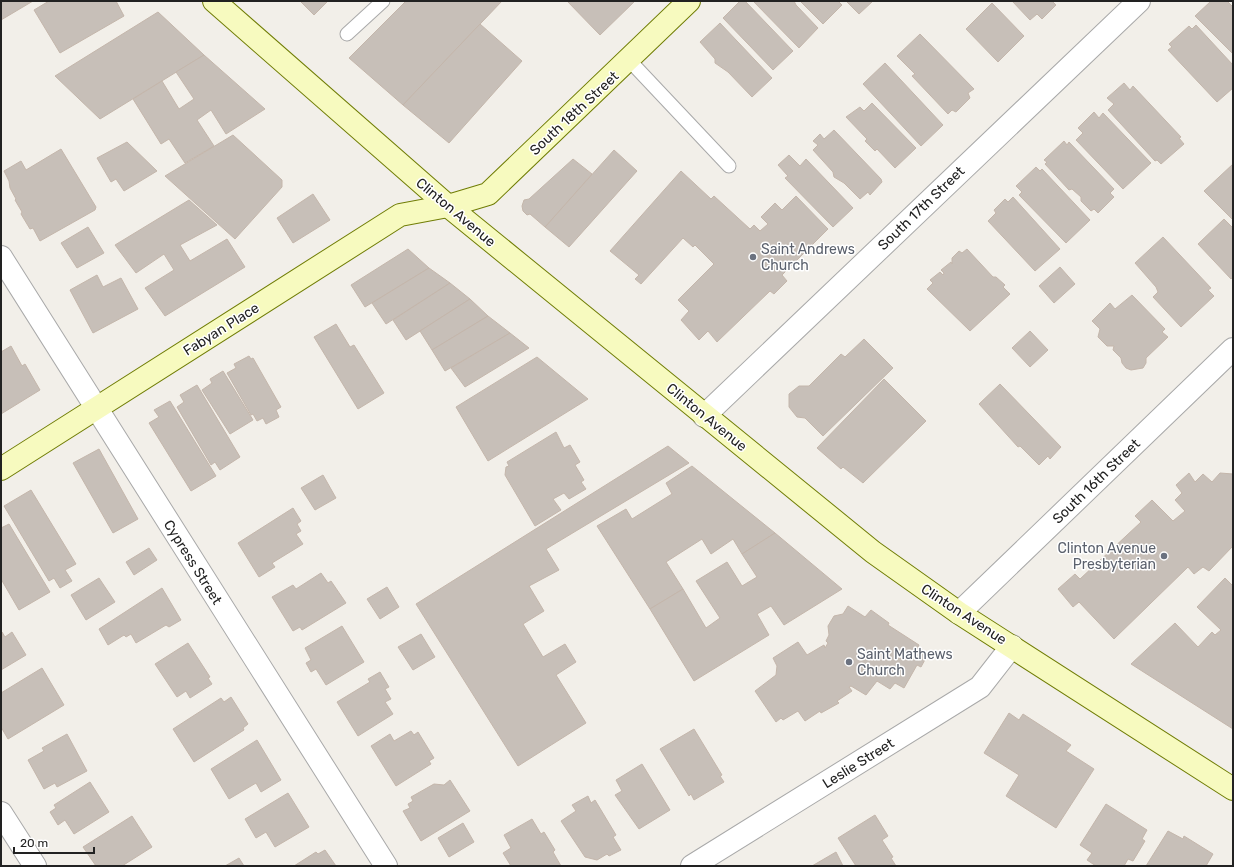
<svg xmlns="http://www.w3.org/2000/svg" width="1234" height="867" font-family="Rubik,sans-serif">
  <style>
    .building { fill: #c7bfb8; stroke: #c4b6ab }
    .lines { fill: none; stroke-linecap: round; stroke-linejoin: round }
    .lane-casing { stroke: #a9a9a9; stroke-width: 15 }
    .street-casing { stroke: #a9a9a9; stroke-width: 24 }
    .secondary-casing { stroke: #707d05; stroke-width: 24 }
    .lane { stroke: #fff; stroke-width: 13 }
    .street { stroke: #fff; stroke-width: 22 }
    .secondary { stroke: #f7fabf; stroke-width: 22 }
    .worship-dot { fill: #6b7280; stroke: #fff; stroke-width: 1.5 }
    .labels { text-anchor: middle; stroke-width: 3; stroke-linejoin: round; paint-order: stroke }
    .street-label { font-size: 14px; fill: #222; stroke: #fff }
    .worship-label { font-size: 14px; fill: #5b616d; stroke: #fff; text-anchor: start }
  </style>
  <rect width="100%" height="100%" fill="#f2efe9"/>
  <!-- building -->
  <g class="building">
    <polygon points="1,1 33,1 1,20"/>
    <polygon points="49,1 116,1 124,16 60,53 34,10"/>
    <polygon points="300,1 328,1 314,15"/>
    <polygon points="406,1 502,1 403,105 349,58"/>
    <polygon points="567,1 635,1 600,35"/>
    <polygon points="740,1 745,1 793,51 773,70 723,18"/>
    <polygon points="753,1 794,1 796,5 818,28 799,48"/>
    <polygon points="800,1 838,1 842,5 823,24"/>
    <polygon points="846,1 873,1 859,14"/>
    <polygon points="1012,1 1052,1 1056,5 1042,19 1037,14 1030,20"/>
    <polygon points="1211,1 1227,1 1233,7 1233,54 1195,16"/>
    <polygon points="992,3 1024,36 998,62 966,29"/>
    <polygon points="158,12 204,55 100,119 55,76"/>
    <polygon points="720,23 772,78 752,97 728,72 715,63 715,59 700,42"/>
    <polygon points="480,24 522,61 449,143 403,105"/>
    <polygon points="1196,25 1233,65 1233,88 1217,102 1168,50 1172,47 1169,44 1189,26 1192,29"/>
    <polygon points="920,34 974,89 968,93 970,98 956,112 952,110 948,114 912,76 915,74 897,56"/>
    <polygon points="204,55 265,109 226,134 211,110 197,120 214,146 185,163 169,139 161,144 133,99 162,81 179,109 194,99 176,72"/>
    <polygon points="885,63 943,125 921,146 863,84"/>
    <polygon points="1124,83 1130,90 1133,86 1181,137 1179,138 1184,144 1161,164 1157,160 1155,161 1108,110 1114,104 1107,98"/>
    <polygon points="872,103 916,148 895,168 877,149 875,151 865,141 867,139 846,117 860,107 864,111"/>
    <polygon points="1094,112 1099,118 1103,113 1151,163 1123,189 1076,140 1083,133 1078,128"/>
    <polygon points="834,130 881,179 882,182 870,195 868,192 860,199 844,183 834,177 833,172 813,150 818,145 813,141 820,134 824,139"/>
    <polygon points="233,135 282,180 282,187 235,239 165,176"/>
    <polygon points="1064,141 1067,145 1069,142 1114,189 1110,193 1114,197 1098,213 1094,209 1091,211 1081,201 1081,197 1072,189 1069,190 1045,164 1047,162 1044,160"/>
    <polygon points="127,142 157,171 124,191 116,179 111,182 97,158"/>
    <polygon points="61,149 96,207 95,210 40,241 33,228 30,229 21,214 22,212 15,200 16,199 10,188 9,181 4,171 21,161 26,170"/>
    <polygon points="614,150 637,171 569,247 545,227"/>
    <polygon points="789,155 800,166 806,159 853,208 833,227 785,178 788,176 778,165"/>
    <polygon points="573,159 592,174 545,227 530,214 527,215 523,211 522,206 524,200 529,199"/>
    <polygon points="1233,164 1233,220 1204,191"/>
    <polygon points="1036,167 1040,171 1042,169 1090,220 1066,243 1019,195 1022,192 1016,186"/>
    <polygon points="681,171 711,199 714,196 750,229 754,225 760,231 768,224 761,217 775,203 782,210 796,196 828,229 782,275 787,281 774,294 770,291 717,342 708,331 699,340 681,320 689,311 678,300 714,264 695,245 693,247 683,238 641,284 635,279 639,275 610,251"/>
    <polygon points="313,194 330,220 293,243 277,218"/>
    <polygon points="1013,197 1060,249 1035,271 988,221 996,213 994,210 1005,199 1008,202"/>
    <polygon points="189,200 217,225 180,245 190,261 227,239 245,267 165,316 145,288 174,270 164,254 136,273 115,245"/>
    <polygon points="1224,219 1233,228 1233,277 1231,279 1198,244"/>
    <polygon points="88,227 104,253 77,268 61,243"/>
    <polygon points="1163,237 1211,288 1208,290 1214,296 1181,327 1153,297 1158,292 1156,287 1135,263"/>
    <polygon points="408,249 429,268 365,307 351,285"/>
    <polygon points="967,249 993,277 996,277 1005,285 1003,287 1010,294 970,331 927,289 933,283 930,280 940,272 943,275 944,273 941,270 951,262 952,264 952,258 959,251 962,253"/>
    <polygon points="1060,267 1075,284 1054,303 1039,286"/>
    <polygon points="429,268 450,283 386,324 372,303"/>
    <polygon points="97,275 103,287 121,278 138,309 93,333 70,290"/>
    <polygon points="450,283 470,299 406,340 393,320"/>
    <polygon points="1132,295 1165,329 1162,332 1168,337 1146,358 1146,363 1143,368 1131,370 1126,368 1122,363 1121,358 1113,350 1114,346 1107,346 1098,337 1100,329 1092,321 1110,303 1115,309"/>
    <polygon points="470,299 488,316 432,350 420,331"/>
    <polygon points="488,316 510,333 445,371 432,350"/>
    <polygon points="336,324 350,347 354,345 384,393 358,409 314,337"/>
    <polygon points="1030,331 1048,350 1030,367 1012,348"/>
    <polygon points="510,333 529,348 465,387 451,368"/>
    <polygon points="864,339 893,368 823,436 805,418 797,417 789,407 789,394 799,386 809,386 841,354 845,357"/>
    <polygon points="11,346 22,366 25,364 40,390 1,414 1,352"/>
    <polygon points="249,356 251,359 253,358 281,407 276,410 279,417 266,424 263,418 257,421 253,414 251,415 227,373 236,368 234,364"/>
    <polygon points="537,357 588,399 488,461 456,407"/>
    <polygon points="223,371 253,420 230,434 202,390 212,383 210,379"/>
    <polygon points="884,379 926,421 863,483 843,467 841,469 817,448"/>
    <polygon points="1000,384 1061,447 1050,459 1048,456 1039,465 1020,446 1018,447 979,404"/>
    <polygon points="197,385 240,457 220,470 215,462 211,465 177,407 184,402 180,395"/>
    <polygon points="170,401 216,476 191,491 149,423 159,417 154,410"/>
    <polygon points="556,432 564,448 570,445 580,462 575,465 584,480 581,482 586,489 569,499 564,493 553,499 561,510 535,526 505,475 506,467 509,466 507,462"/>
    <polygon points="668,446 689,463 546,549 559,570 529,586 544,611 523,624 543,657 565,644 576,662 556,675 586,723 518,766 416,604"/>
    <polygon points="99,449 138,519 113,533 73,463"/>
    <polygon points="692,466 775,533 742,554 733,539 711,554 702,539 666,562 683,589 650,609 597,526 626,509 632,519 672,494 666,483"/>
    <polygon points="1189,473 1195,482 1203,474 1212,482 1220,473 1233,474 1233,546 1209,571 1203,567 1194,574 1188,567 1114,639 1079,602 1073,607 1058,589 1075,574 1080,579 1141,522 1135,516 1152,500 1173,521 1185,511 1175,500 1182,493 1176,485"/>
    <polygon points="323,475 336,498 315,510 301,488"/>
    <polygon points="31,490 76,564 65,570 72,581 60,588 54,578 49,581 4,506"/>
    <polygon points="293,508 301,521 297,524 301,531 296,534 303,544 272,563 275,567 259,577 238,543"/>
    <polygon points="9,524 50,592 19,610 1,579 1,528"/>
    <polygon points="775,533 842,589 784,625 771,606 757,614 769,635 694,681 650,609 683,589 706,628 720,618 696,581 727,562 742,586 757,577 742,554"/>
    <polygon points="149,548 157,560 134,575 126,562"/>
    <polygon points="321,573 328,583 331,581 346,603 302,630 300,627 293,631 272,597 293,585 296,589"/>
    <polygon points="99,578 115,602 86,620 71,595"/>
    <polygon points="1225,578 1233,586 1233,729 1131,664 1175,623 1198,647 1212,632 1215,635 1221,630 1197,607"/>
    <polygon points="387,587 399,607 380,619 367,599"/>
    <polygon points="162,588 181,620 169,627 166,625 136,643 131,634 126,637 124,635 108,645 99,629"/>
    <polygon points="848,606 865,617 871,610 889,623 888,625 919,645 918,647 928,654 921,667 917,665 904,688 895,683 890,689 877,681 866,695 851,686 849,687 852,691 837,701 839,703 821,713 820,711 805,721 798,711 783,720 781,718 776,722 755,691 776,675 777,666 773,658 798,642 807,655 824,645 825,648 828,643 826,641 829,635 828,626 834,616 843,614"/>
    <polygon points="342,626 364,662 326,685 316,669 311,672 306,663 311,660 305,648"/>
    <polygon points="2,632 5,637 12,632 26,655 1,670"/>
    <polygon points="421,634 435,657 413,670 398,647"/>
    <polygon points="188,643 210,677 208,678 212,684 190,698 186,691 177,697 155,664"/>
    <polygon points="42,668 64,705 8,739 1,727 1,693"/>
    <polygon points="380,672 389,687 385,689 391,699 385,702 393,714 358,736 337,702 370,682 368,679"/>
    <polygon points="231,697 248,724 243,728 244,730 194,762 173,729 221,698 224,702"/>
    <polygon points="1009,713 1019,720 1023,714 1071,745 1066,751 1094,769 1056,828 1006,796 1019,775 984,753"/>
    <polygon points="694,729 722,775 720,776 724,782 694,800 691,794 689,796 660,749"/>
    <polygon points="411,731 414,735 418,732 434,758 429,761 431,764 396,786 371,746 390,734 394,741"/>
    <polygon points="67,734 87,771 57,787 55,783 44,789 28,760 44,751 42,748"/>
    <polygon points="257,740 281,780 261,792 256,783 229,799 211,769"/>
    <polygon points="642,764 670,810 639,829 615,795 622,791 616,780"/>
    <polygon points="450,780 470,811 421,841 403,811 410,808 408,804 413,801 411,797 434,784 444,785"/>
    <polygon points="90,782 109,812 74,834 65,820 58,825 50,812 56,808 54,805"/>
    <polygon points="288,793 309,827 275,847 266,832 256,838 245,819"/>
    <polygon points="588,796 591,803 595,800 616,835 613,837 621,850 609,856 607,854 597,860 585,857 561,821 576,811 572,805"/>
    <polygon points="1106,804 1147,830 1142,839 1145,841 1133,861 1128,859 1124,866 1096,866 1087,860 1092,853 1080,845"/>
    <polygon points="875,815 888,836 882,840 893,857 891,858 896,866 856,866 838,838"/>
    <polygon points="132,816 152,847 122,866 96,866 83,847"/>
    <polygon points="532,819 541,834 544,832 555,850 553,852 561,866 511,866 503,853 511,848 504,835"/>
    <polygon points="463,823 474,842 449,857 438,838"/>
    <polygon points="1168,831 1183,839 1184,836 1213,854 1206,866 1146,866"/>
    <polygon points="325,850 336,866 294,866 316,852 318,854"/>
    <polygon points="836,852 843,866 812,866"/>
    <polygon points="239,858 244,866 225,866"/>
  </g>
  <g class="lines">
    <defs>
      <g id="lane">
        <polyline points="347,34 383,1"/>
        <polyline points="629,60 729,166"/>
      </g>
      <g id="street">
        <polyline points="1,257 386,866"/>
        <polyline points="704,416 1139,1"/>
        <polyline points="959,613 1233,349"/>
        <polyline points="1,813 35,866"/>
        <polyline points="692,866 980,687 1012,646"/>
      </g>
      <g id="secondary">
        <polyline points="214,1 448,206 873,552 959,613 1233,789"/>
        <polyline points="1,469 400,215 448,206 488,194 689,1"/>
      </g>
    </defs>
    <!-- lane casing -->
    <use href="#lane" class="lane-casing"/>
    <!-- street casing -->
    <use href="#street" class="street-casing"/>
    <!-- secondary casing -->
    <use href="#secondary" class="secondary-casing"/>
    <!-- lane -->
    <use href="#lane" class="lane"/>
    <!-- street -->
    <use href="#street" class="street"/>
    <!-- secondary -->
    <use href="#secondary" class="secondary"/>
  </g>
  <!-- markers -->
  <g class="worship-dot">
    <circle cx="753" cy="257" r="4"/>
    <circle cx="1164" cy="556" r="4"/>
    <circle cx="849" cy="662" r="4"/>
  </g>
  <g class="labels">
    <!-- street labels -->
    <g class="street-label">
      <text transform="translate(574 113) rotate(-43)" y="5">South 18th Street</text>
      <text transform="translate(921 208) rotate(-44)" y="5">South 17th Street</text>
      <text transform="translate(456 212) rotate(40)" y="5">Clinton Avenue</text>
      <text transform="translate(221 329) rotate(-32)" y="5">Fabyan Place</text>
      <text transform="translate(707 417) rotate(39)" y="5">Clinton Avenue</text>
      <text transform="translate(1096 481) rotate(-44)" y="5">South 16th Street</text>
      <text transform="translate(193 562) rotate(58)" y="5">Cypress Street</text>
      <text transform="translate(964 614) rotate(33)" y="5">Clinton Avenue</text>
      <text transform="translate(858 763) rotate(-32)" y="5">Leslie Street</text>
    </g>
    <!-- worship labels -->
    <g class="worship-label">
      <text x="761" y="254">Saint Andrews<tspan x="761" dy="16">Church</tspan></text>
      <text x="1156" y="553" text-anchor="end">Clinton Avenue<tspan x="1156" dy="16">Presbyterian</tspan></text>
      <text x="857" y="659">Saint Mathews<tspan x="857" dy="16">Church</tspan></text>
    </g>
  </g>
  <!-- border -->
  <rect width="1234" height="867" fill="none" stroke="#222222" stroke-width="4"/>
  <!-- scale -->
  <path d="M14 847v6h80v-6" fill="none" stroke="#222222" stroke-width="2"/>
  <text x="20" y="847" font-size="12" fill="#222222" stroke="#ffffff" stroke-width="3" paint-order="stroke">20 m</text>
</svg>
